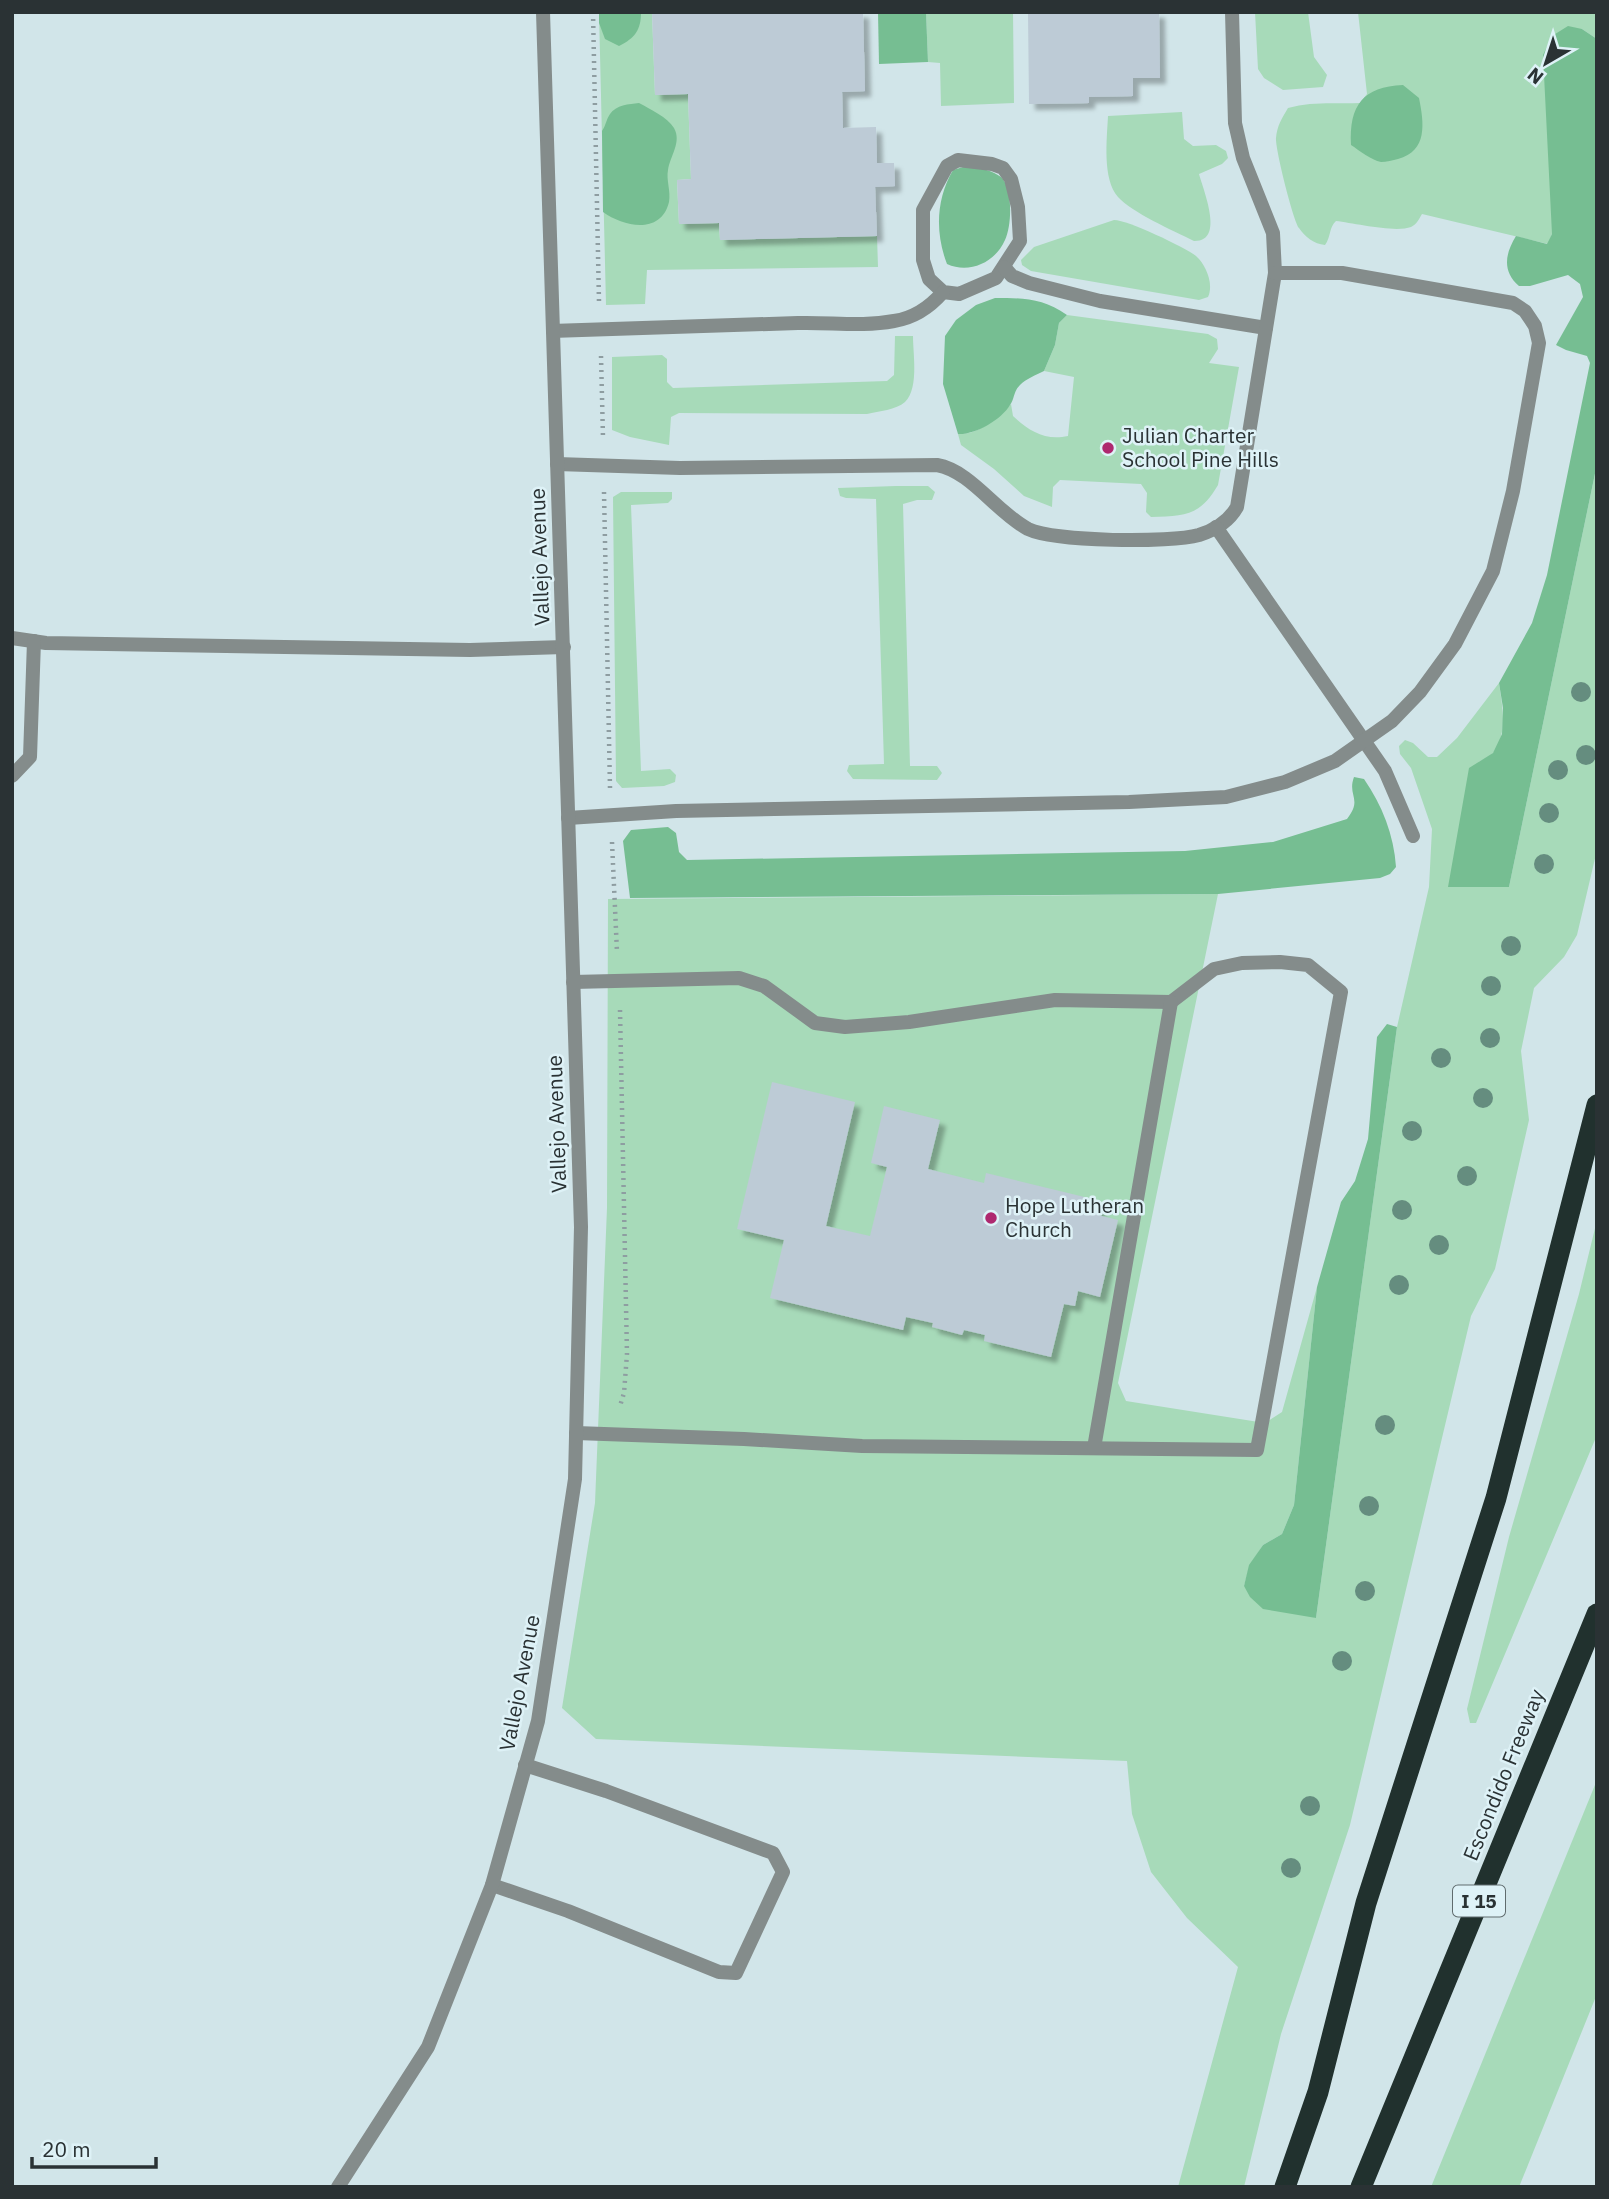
<svg xmlns="http://www.w3.org/2000/svg" width="1609" height="2199" font-family="'IBM Plex Sans',sans-serif">
  <style>
    .green { fill: #a7dab9 }
    .forest { fill: #76be92 }
    .building { fill: #bdcbd6; filter: url(#shadow) }
    .lines { fill: none; stroke-linecap: round; stroke-linejoin: round }
    .path { stroke: #8e9da1; stroke-width: 4.5; stroke-dasharray: 2 5; stroke-linecap: butt }
    .service { stroke: #848c8b; stroke-width: 14 }
    .minor { stroke: #848c8b; stroke-width: 14 }
    .motorway { stroke: #21312e; stroke-width: 21 }
    .tree { fill: #658d7f }
    .poi-dot { fill: #ae286f; stroke: #def2f7; stroke-width: 2.5 }
    .labels { text-anchor: middle; stroke-width: 5; stroke-linejoin: round; paint-order: stroke }
    .shield { fill: #def2f7; stroke: #606c6e; stroke-width: 2 }
    .shield-label { font-size: 19px; font-weight: bold; fill: #2a3234 }
    .poi-label { font-size: 21px; fill: #2a3234; stroke: #def2f7; text-anchor: start }
    .street-label { font-size: 21px; fill: #2a3234; stroke: #def2f7 }
  </style>
  <defs>
    <filter id="shadow"><feDropShadow dx="6" dy="6" stdDeviation="2" flood-color="#0004"/></filter>
  </defs>
  <rect width="100%" height="100%" fill="#d1e5e9"/>
  <!-- green -->
  <g class="green">
    <polygon points="599,12 652,12 655,95 688,94 691,179 677,180 679,224 719,223 720,240 877,236 878,267 647,270 645,304 606,305"/>
    <polygon points="926,12 1013,12 1014,103 941,106 940,63 928,62"/>
    <polygon points="1255,12 1308,12 1314,57 1327,75 1323,87 1283,90 1264,78 1258,69"/>
    <path d="M1358,12H1597V39L1582,29L1552,234L1548,244L1422,214C1419,219 1417,224 1411,227C1395,233 1354,223 1336,221C1329,227 1331,237 1325,245C1314,244 1305,237 1299,228C1293,220 1275,148 1276,138C1277,126 1282,118 1288,108C1312,101 1335,104 1360,103L1367,94Z"/>
    <path d="M1182,112L1184,139L1193,146L1216,145L1226,151L1228,158L1222,164L1199,174C1204,192 1225,242 1194,241C1174,231 1131,212 1118,197C1102,179 1107,138 1108,116Z"/>
    <path d="M1114,220C1128,220 1184,247 1196,256C1206,265 1214,284 1208,297L1199,300L1031,271L1022,265L1021,260L1034,247Z"/>
    <path d="M1067,315L1208,334L1217,339L1218,349L1209,363L1239,367L1218,485C1200,516 1185,516 1151,517L1146,512L1147,493L1141,484L1060,480L1053,487L1052,507L1024,496L994,469L961,445L958,434C979,435 997,418 1011,404L1013,416C1029,431 1045,441 1068,436L1074,377L1044,371L1055,345L1059,323Z"/>
    <path d="M895,336H913C913,355 919,388 905,402C896,410 879,411 867,414L679,413L671,417L669,445L630,437L612,430V357L662,355L667,359V382L673,388L887,381L894,375Z"/>
    <path d="M1597,464V850L1577,935L1564,957L1534,988L1521,1051L1529,1120L1495,1269L1471,1316L1350,1825L1281,2034L1244,2187H1178L1238,1967L1187,1918L1151,1872L1132,1814L1127,1761L596,1739L562,1708L595,1503L607,1208L608,899L1218,894L1118,1383L1126,1401L1265,1423L1282,1412L1317,1287L1294,1505L1282,1534L1263,1545L1250,1565L1244,1586L1316,1618L1397,1027L1429,887L1432,829L1411,768L1400,754L1399,746L1405,740L1413,743L1428,757H1437L1457,738L1499,683C1502,704 1508,733 1494,752C1491,756 1484,759 1479,762L1509,887Z"/>
    <polygon points="896,486 928,486 935,492 932,500 917,500 903,504 910,766 937,766 942,773 937,780 853,779 847,771 849,765 884,764 876,499 846,498 840,496 838,488"/>
    <polygon points="621,492 672,492 672,499 668,503 631,505 641,771 670,769 676,775 675,782 664,786 622,788 616,781 613,497"/>
    <polygon points="1597,1220 1597,1435 1476,1723 1470,1723 1467,1709 1509,1537 1579,1294"/>
    <polygon points="1597,1780 1597,1994 1519,2187 1431,2187"/>
  </g>
  <!-- forest -->
  <g class="forest">
    <path d="M599,12H641C641,30 635,38 619,46L605,39L599,23Z"/>
    <polygon points="878,12 926,12 928,62 879,64"/>
    <path d="M1568,26L1582,29L1597,39V464L1509,887H1448L1469,768L1493,753L1502,734L1503,708L1499,683L1532,623L1547,575L1590,363L1587,356L1566,350L1556,345L1583,297L1580,284L1568,275L1530,286H1519C1502,271 1505,254 1516,236L1547,244L1552,234L1543,55L1552,36Z"/>
    <path d="M1403,85L1419,98C1424,123 1428,151 1398,159C1393,160 1386,162 1381,162C1371,160 1360,151 1351,145C1349,105 1363,87 1403,85Z"/>
    <path d="M639,103C650,109 667,117 674,128C682,142 670,156 668,170C666,180 671,191 669,202C661,235 624,227 603,212L602,131C606,125 606,120 610,114C616,105 629,104 639,103Z"/>
    <path d="M970,165C980,168 993,171 1001,177C1013,188 1012,225 1005,240C995,263 969,274 947,264C935,233 936,199 953,170Z"/>
    <path d="M995,298C1023,298 1043,298 1067,315L1059,323L1055,345L1044,371C1036,375 1026,379 1020,385C1013,392 1015,398 1010,405C1001,420 975,435 958,434L943,384L945,336L956,320L976,305Z"/>
    <path d="M1354,777L1364,779C1382,805 1394,835 1396,867L1390,874L1380,878L1218,894L630,898L623,841L631,830L668,827L676,833L679,852L687,860L1185,851L1273,842L1347,819C1363,799 1347,796 1354,777Z"/>
    <polygon points="1387,1024 1397,1027 1316,1618 1263,1609 1250,1597 1244,1586 1249,1565 1263,1545 1282,1534 1294,1505 1317,1287 1341,1202 1355,1181 1368,1139 1377,1037"/>
  </g>
  <!-- building -->
  <g class="building">
    <polygon points="652,12 863,12 865,91 842,92 843,128 876,127 877,163 894,163 895,186 875,187 877,236 720,240 719,223 679,224 677,180 691,179 688,94 655,95"/>
    <polygon points="1028,12 1159,12 1160,78 1133,78 1133,96 1089,97 1089,103 1029,104"/>
    <polygon points="772,1082 855,1102 826,1226 870,1236 887,1167 871,1163 884,1106 940,1120 928,1169 984,1183 986,1173 1101,1201 1098,1215 1118,1220 1100,1297 1078,1291 1075,1306 1064,1304 1051,1357 984,1341 985,1335 964,1330 962,1335 932,1327 933,1323 906,1317 903,1330 770,1298 784,1240 737,1229"/>
  </g>
  <g class="lines">
    <!-- path -->
    <g class="path">
      <polyline points="593,12 599,302"/>
      <polyline points="601,356 603,438"/>
      <polyline points="604,492 610,788"/>
      <polyline points="612,842 617,952"/>
      <polyline points="620,1010 627,1354 624,1393 620,1406"/>
    </g>
    <!-- service -->
    <g class="service">
      <polygon points="958,160 992,164 1003,168 1011,179 1018,207 1020,241 996,278 959,294 943,292 929,279 923,260 923,210 947,166"/>
      <polyline points="1004,267 1012,276 1029,283 1100,301 1266,328"/>
      <path d="M553,331C635,329 717,326 798,323C831,322 862,327 894,321C914,318 930,307 943,292"/>
      <path d="M557,464L680,468L937,465C971,471 996,512 1028,529C1055,542 1170,543 1199,535C1215,530 1229,521 1237,507L1275,273L1273,233L1243,158L1235,123L1232,12"/>
      <polyline points="1216,527 1385,771 1413,836"/>
      <polyline points="12,638 46,643 470,650 564,647"/>
      <polyline points="12,776 30,757 34,641"/>
      <polyline points="568,818 676,811 1129,802 1226,797 1285,782 1335,761 1392,721 1420,692 1455,644 1493,571 1513,491 1539,343 1535,326 1525,311 1513,303 1342,273 1275,273"/>
      <polyline points="573,982 739,978 764,986 815,1023 845,1027 909,1022 1055,1000 1171,1002 1214,969 1242,963 1280,962 1308,965 1341,992 1257,1450 862,1446 744,1439 576,1433"/>
      <polyline points="1094,1448 1171,1002"/>
      <polyline points="492,1885 568,1911 719,1972 736,1973 783,1872 773,1853 606,1791 525,1765"/>
    </g>
    <!-- minor -->
    <polyline class="minor" points="338,2187 428,2047 492,1885 538,1721 575,1479 581,1227 543,12"/>
    <!-- motorway -->
    <g class="motorway">
      <polyline points="1285,2187 1318,2092 1366,1903 1496,1498 1597,1105"/>
      <polyline points="1361,2187 1597,1614"/>
    </g>
  </g>
  <!-- trees -->
  <g class="tree">
    <circle cx="1581" cy="692" r="10"/>
    <circle cx="1586" cy="755" r="10"/>
    <circle cx="1558" cy="770" r="10"/>
    <circle cx="1549" cy="813" r="10"/>
    <circle cx="1544" cy="864" r="10"/>
    <circle cx="1511" cy="946" r="10"/>
    <circle cx="1491" cy="986" r="10"/>
    <circle cx="1490" cy="1038" r="10"/>
    <circle cx="1441" cy="1058" r="10"/>
    <circle cx="1483" cy="1098" r="10"/>
    <circle cx="1412" cy="1131" r="10"/>
    <circle cx="1467" cy="1176" r="10"/>
    <circle cx="1402" cy="1210" r="10"/>
    <circle cx="1439" cy="1245" r="10"/>
    <circle cx="1399" cy="1285" r="10"/>
    <circle cx="1385" cy="1425" r="10"/>
    <circle cx="1369" cy="1506" r="10"/>
    <circle cx="1365" cy="1591" r="10"/>
    <circle cx="1342" cy="1661" r="10"/>
    <circle cx="1310" cy="1806" r="10"/>
    <circle cx="1291" cy="1868" r="10"/>
  </g>
  <!-- markers -->
  <g class="poi-dot">
    <circle cx="1108" cy="448" r="7"/>
    <circle cx="991" cy="1218" r="7"/>
  </g>
  <g class="labels">
    <!-- shield labels -->
    <rect class="shield" x="1453" y="1885.5" width="52" height="31" rx="5"/>
    <g class="shield-label">
      <text x="1479" y="1908">I 15</text>
    </g>
    <!-- poi labels -->
    <g class="poi-label">
      <text x="1122" y="443">Julian Charter<tspan x="1122" dy="24">School Pine Hills</tspan></text>
      <text x="1005" y="1213">Hope Lutheran<tspan x="1005" dy="24">Church</tspan></text>
    </g>
    <!-- street labels -->
    <g class="street-label">
      <text transform="translate(540 557) rotate(-92)" y="7">Vallejo Avenue</text>
      <text transform="translate(557 1124) rotate(-92)" y="7">Vallejo Avenue</text>
      <text transform="translate(520 1683) rotate(-79)" y="7">Vallejo Avenue</text>
      <text transform="translate(1504 1775) rotate(-68)" y="7">Escondido Freeway</text>
    </g>
  </g>
  <!-- border -->
  <rect width="1609" height="2199" fill="none" stroke="#2a3234" stroke-width="28"/>
  <!-- north arrow -->
  <g transform="translate(1546 63) rotate(219)" stroke="#def2f7" stroke-width="5" paint-order="stroke">
  <path d="M0-5L12 26L0 18L-12 26Z" fill="#2a3234"/>
  <text y="-10" font-size="19" font-weight="bold" text-anchor="middle" fill="#2a3234">N</text>
  </g>
  <!-- scale -->
  <path d="M32 2157v10h124v-10" fill="none" stroke="#2a3234" stroke-width="3.5"/>
  <text x="42" y="2157" font-size="21" fill="#2a3234" stroke="#def2f7" stroke-width="5" paint-order="stroke">20 m</text>
</svg>
